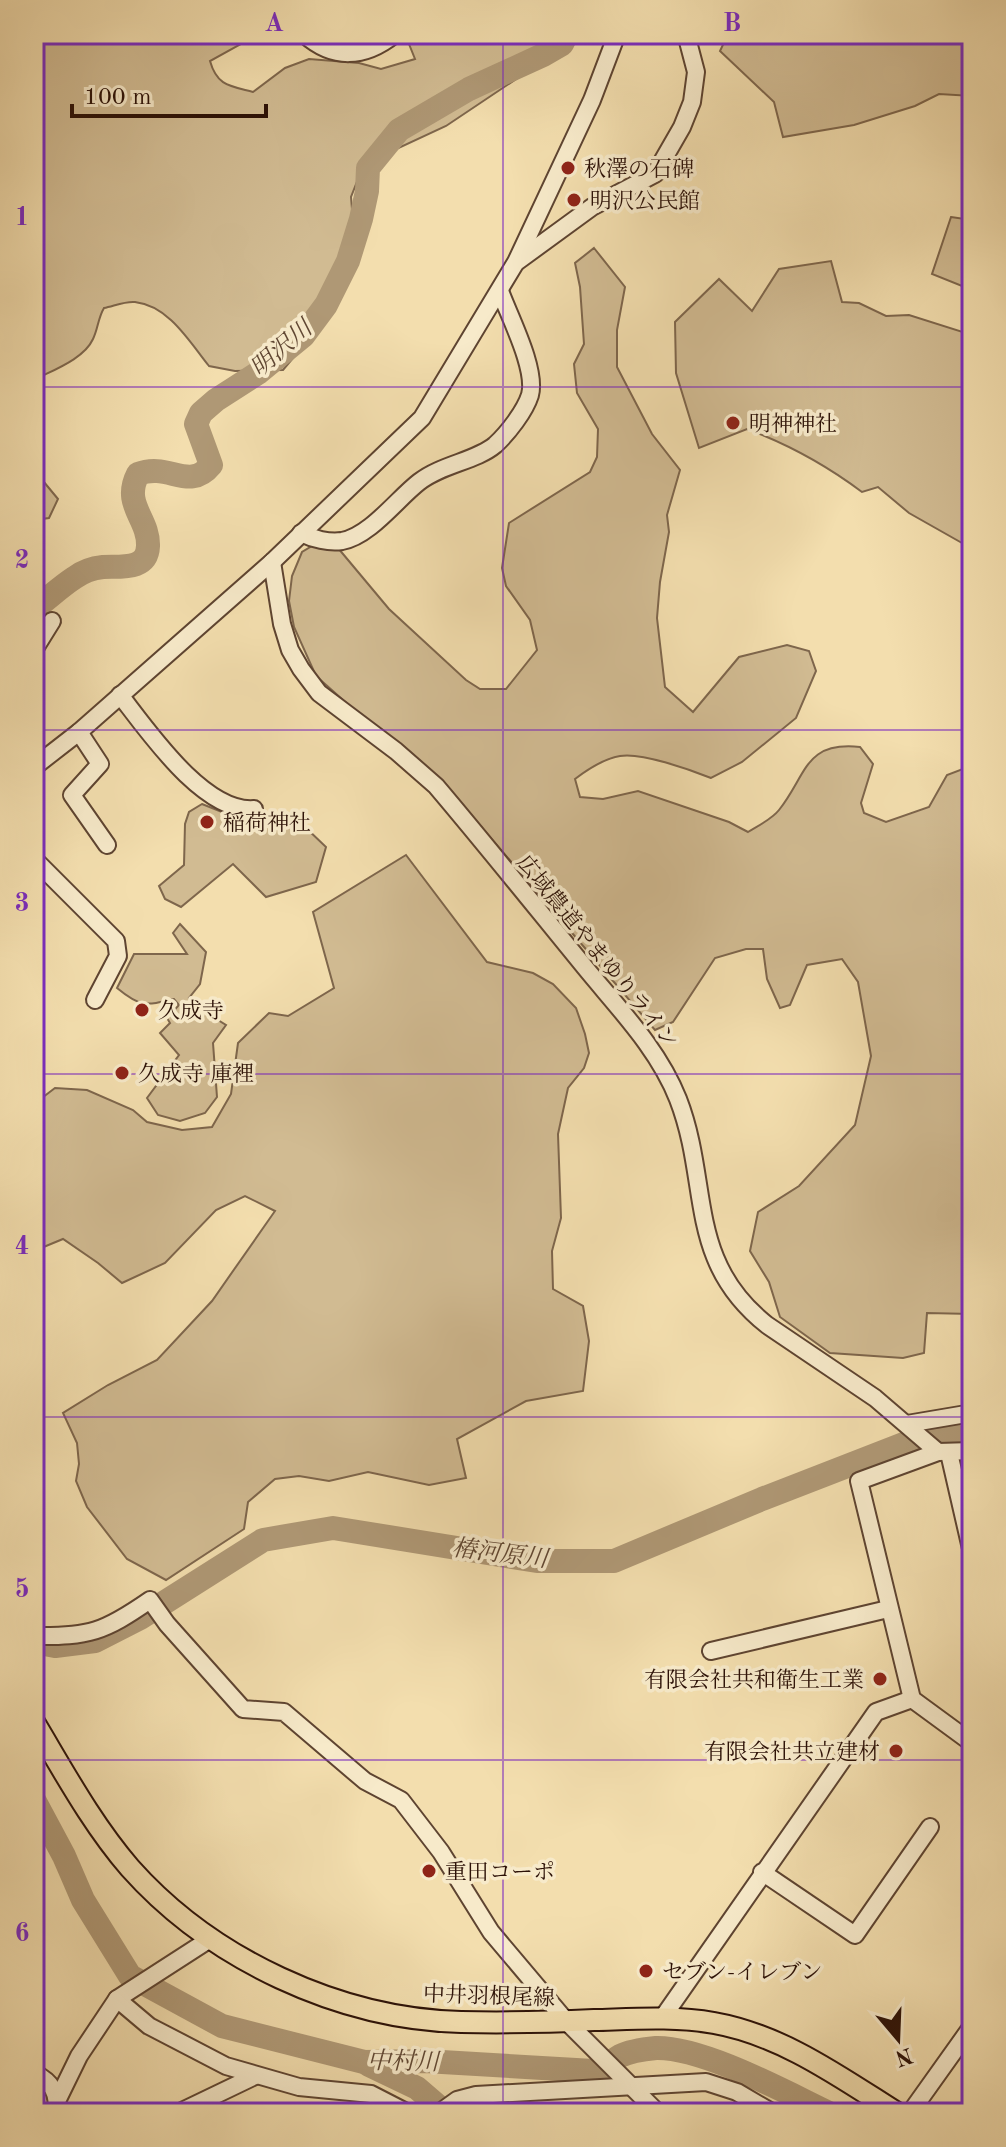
<svg xmlns="http://www.w3.org/2000/svg" width="1006" height="2147" font-family="'Old Standard TT','Noto Serif JP',serif">
  <style>
    .green { fill: #d1bb92; stroke: #7e664c; stroke-width: 2 }
    .lines { fill: none; stroke-linecap: round; stroke-linejoin: round }
    .river { stroke: #af9875; stroke-width: 24 }
    .minor-casing { stroke: #5e4431; stroke-width: 20 }
    .major-casing { stroke: #2c1107; stroke-width: 24 }
    .minor { stroke: #f7eaca; stroke-width: 16 }
    .major { stroke: #f3deae; stroke-width: 20 }
    .grid { fill: none; stroke: #7b2cbf; stroke-width: 2; stroke-opacity: 0.55 }
    .poi-dot { fill: #8f2418; stroke: #f7eaca; stroke-width: 3 }
    .labels { text-anchor: middle; stroke-width: 7; stroke-linejoin: round; paint-order: stroke }
    .poi-label { font-size: 22px; fill: #2c1107; stroke: #f7eaca; text-anchor: start }
    .street-label { font-size: 22px; fill: #2c1107; stroke: #f7eaca }
    .water-label { font-size: 24px; font-style: italic; fill: #604733; stroke: #f7eaca }
    .neatline { fill: none; stroke: #7b2cbf; stroke-width: 3 }
    .grid-label { font-size: 26px; text-anchor: middle; font-weight: bold; fill: #7b2cbf }
  </style>
  <rect width="100%" height="100%" fill="#f3deae"/>
  <filter id="stains"><feTurbulence type="fractalNoise" baseFrequency=".0025" numOctaves="4"/><feColorMatrix values="0 0 0 0 .2 0 0 0 0 .09 0 0 0 0 .02 0 0 0 .5 -.17"/></filter>
  <radialGradient id="worn" r=".72"><stop offset=".6" stop-color="#630" stop-opacity="0"/><stop offset="1" stop-color="#630" stop-opacity=".3"/></radialGradient>
  <!-- green -->
  <g class="green">
    <path d="M34,34H259L210,61C217,86 230,86 253,92L285,68L309,59L359,63L381,69L415,59L405,34H555L534,67L446,126L364,164L351,197L356,259L330,314L283,370L235,371L209,366C189,341 169,306 135,302C125,301 114,306 104,308C98,318 98,329 93,339C84,359 53,370 34,380Z"/>
    <polygon points="728,34 972,34 972,96 939,94 915,106 854,125 783,137 774,102 720,51"/>
    <polygon points="951,217 972,220 972,290 932,274"/>
    <path d="M594,248L625,287L617,330V367L652,434L680,470L667,515L669,532L660,582L657,618L665,687L693,712L739,657L787,645L809,651L816,671L796,718L742,762L711,778C691,770 641,752 620,756C603,759 588,769 575,779L580,797L603,799L638,791L729,822L748,832C758,826 772,819 779,810C807,775 804,741 860,747L873,764L861,803L864,813L886,822L929,807L947,775L968,767L972,779L968,815H972V1314L927,1313L924,1353L903,1358L830,1353L780,1317L769,1282L750,1251L758,1212L799,1186L855,1125L871,1056L858,982L842,959L807,965L790,1005L780,1008L767,979L763,949H746L715,958L673,1022L655,1030L466,809L316,676L294,627L289,601L292,576L302,552L317,543L338,548L389,609L466,680L480,689H506L537,650L530,620L506,586L502,568L509,523L590,472L597,457L598,429L577,393L574,364L584,344L580,287L575,263Z"/>
    <path d="M831,261L842,302L859,303L886,316L909,315L966,333L972,342V539L962,543L909,513L878,487L862,492C826,465 790,445 747,429L699,448L676,373L675,322L719,279L752,311L779,269Z"/>
    <polygon points="34,470 58,499 49,518 34,520"/>
    <polygon points="202,804 227,814 269,818 305,827 326,847 316,882 266,897 233,864 181,907 165,899 159,886 184,865 185,824 189,812"/>
    <polygon points="406,855 487,962 533,973 553,984 576,1008 585,1034 589,1053 584,1068 568,1088 558,1134 561,1218 552,1251 553,1289 583,1306 589,1341 583,1391 526,1401 457,1439 466,1478 429,1485 368,1472 329,1481 299,1476 275,1479 248,1502 244,1529 166,1580 127,1559 87,1507 76,1481 79,1464 77,1443 63,1413 108,1385 157,1360 212,1301 275,1211 245,1196 216,1210 165,1263 122,1283 98,1263 63,1239 34,1251 34,1104 55,1088 87,1090 133,1110 147,1122 182,1130 212,1127 231,1094 238,1043 269,1013 288,1016 334,988 313,912"/>
    <path d="M180,924L206,952L200,984L189,998L197,1007L226,1025L213,1043L217,1097L205,1113L180,1121L158,1115L147,1098L179,1055L160,1033L170,1023L167,1018L179,1005L174,999C145,1006 140,1007 117,988L134,954H187L173,933Z"/>
  </g>
  <g class="lines">
    <!-- river -->
    <g class="river">
      <path d="M34,609C48,599 60,587 74,578C82,572 93,568 103,567C120,566 147,571 148,546C149,518 122,505 138,474C169,462 189,492 211,465L196,424L201,413L216,400L258,373L303,336L326,305L348,261L361,219L367,191L368,168L399,130L469,89L543,55L562,44L567,34"/>
      <polyline points="34,1642 55,1646 95,1641 140,1618 263,1540 333,1528 537,1561 614,1561 762,1499 909,1442 972,1430"/>
      <path d="M34,1800L64,1856L83,1900L130,1976L222,2026L364,2062L425,2061L593,2071C605,2068 610,2062 620,2056C628,2052 646,2049 656,2048C703,2047 785,2092 829,2113"/>
      <polyline points="369,2065 417,2088 446,2113"/>
    </g>
    <defs>
      <g id="minor">
        <path d="M304,34C333,60 364,59 395,34"/>
        <polyline points="518,261 592,207 655,174 682,127 692,102 696,72 686,34"/>
        <path d="M301,533C313,539 329,543 342,541C370,536 397,499 419,482C442,464 476,461 495,445C508,433 525,411 530,395C537,369 509,316 500,291"/>
        <path d="M272,562L282,624L290,650L301,669L319,693L396,751L436,786C486,845 534,905 583,965C617,1007 658,1048 678,1099C711,1184 685,1260 767,1325L875,1398L938,1452L972,1451"/>
        <polyline points="34,650 52,621"/>
        <path d="M120,695C148,731 204,813 254,809"/>
        <polyline points="79,732 100,764 72,795 107,845"/>
        <polyline points="34,767 79,732 272,562 422,418 516,262 592,100 617,34"/>
        <polyline points="34,859 116,941 118,956 95,1000"/>
        <polyline points="907,1424 972,1413"/>
        <polyline points="938,1452 859,1481 912,1699 972,1743"/>
        <polyline points="949,1453 972,1553"/>
        <path d="M34,1636C89,1637 104,1632 150,1600L167,1624L243,1709L284,1712L365,1781L401,1800L441,1852L491,1932L566,2021L658,2113"/>
        <polyline points="711,1651 888,1609"/>
        <polyline points="762,1872 855,1935 930,1827"/>
        <polyline points="117,1999 149,2026 226,2066 299,2087 371,2094 408,2113"/>
        <polyline points="663,2017 876,1712 912,1699"/>
        <path d="M34,2073C52,2082 59,2093 56,2113"/>
        <polyline points="58,2099 79,2056 117,1999 210,1939"/>
        <polyline points="178,2113 255,2076"/>
        <polyline points="439,2113 457,2100 476,2095 706,2082 737,2092 773,2113"/>
        <polyline points="910,2113 972,2026"/>
      </g>
      <path id="major" d="M34,1722C64,1772 92,1824 130,1868C211,1959 339,2019 461,2022C505,2023 550,2022 594,2020C634,2019 674,2016 714,2023C782,2035 840,2077 897,2113"/>
    </defs>
    <!-- minor casing -->
    <use href="#minor" class="minor-casing"/>
    <!-- major casing -->
    <use href="#major" class="major-casing"/>
    <!-- minor -->
    <use href="#minor" class="minor"/>
    <!-- major -->
    <use href="#major" class="major"/>
  </g>
  <!-- grid -->
  <path class="grid" d="M503,34V2113M34,387H972M34,730H972M34,1074H972M34,1417H972M34,1760H972"/>
  <!-- markers -->
  <g class="poi-dot">
    <circle cx="568" cy="168" r="8"/>
    <circle cx="574" cy="200" r="8"/>
    <circle cx="733" cy="423" r="8"/>
    <circle cx="207" cy="822" r="8"/>
    <circle cx="142" cy="1010" r="8"/>
    <circle cx="122" cy="1073" r="8"/>
    <circle cx="880" cy="1679" r="8"/>
    <circle cx="896" cy="1751" r="8"/>
    <circle cx="429" cy="1871" r="8"/>
    <circle cx="646" cy="1971" r="8"/>
  </g>
  <g class="labels">
    <!-- poi labels -->
    <g class="poi-label">
      <text x="584" y="176">秋澤の石碑</text>
      <text x="590" y="208">明沢公民館</text>
      <text x="749" y="431">明神神社</text>
      <text x="223" y="830">稲荷神社</text>
      <text x="158" y="1018">久成寺</text>
      <text x="138" y="1081">久成寺 庫裡</text>
      <text x="864" y="1687" text-anchor="end">有限会社共和衛生工業</text>
      <text x="880" y="1759" text-anchor="end">有限会社共立建材</text>
      <text x="445" y="1879">重田コーポ</text>
      <text x="662" y="1979">セブン-イレブン</text>
    </g>
    <!-- street labels -->
    <g class="street-label">
      <text transform="translate(598 951) rotate(51)" y="8">広域農道やまゆりライン</text>
      <text transform="translate(489 1995) rotate(2)" y="8">中井羽根尾線</text>
    </g>
    <!-- water labels -->
    <g class="water-label">
      <text transform="translate(281 348) rotate(-41)" y="8">明沢川</text>
      <text transform="translate(500 1553) rotate(7)" y="8">椿河原川</text>
      <text transform="translate(403 2061) rotate(1)" y="8">中村川</text>
    </g>
  </g>
  <!-- margin -->
  <rect width="1006" height="2147" fill="none" stroke="#f3deae" stroke-width="88"/>
  <!-- north arrow -->
  <g transform="translate(898 2039) rotate(161)" stroke="#f7eaca" stroke-width="6" paint-order="stroke">
  <path d="M0-6L14 30L0 20L-14 30Z" fill="#2c1107"/>
  <text y="-12" font-size="22" font-weight="bold" text-anchor="middle" fill="#2c1107">N</text>
  </g>
  <!-- scale -->
  <path d="M72 104v12h194v-12" fill="none" stroke="#2c1107" stroke-width="4"/>
  <text x="84" y="104" font-size="24" fill="#2c1107" stroke="#f7eaca" stroke-width="6" paint-order="stroke">100 m</text>
  <rect x="44" y="44" width="918" height="2059" class="neatline"/>
  <g class="grid-label">
    <text x="274" y="31">A</text>
    <text x="732" y="31">B</text>
    <text x="22" y="225">1</text>
    <text x="22" y="568">2</text>
    <text x="22" y="911">3</text>
    <text x="22" y="1254">4</text>
    <text x="22" y="1597">5</text>
    <text x="22" y="1941">6</text>
  </g>
  <rect width="100%" height="100%" filter="url(#stains)"/>
  <rect width="100%" height="100%" fill="url(#worn)"/>
</svg>
